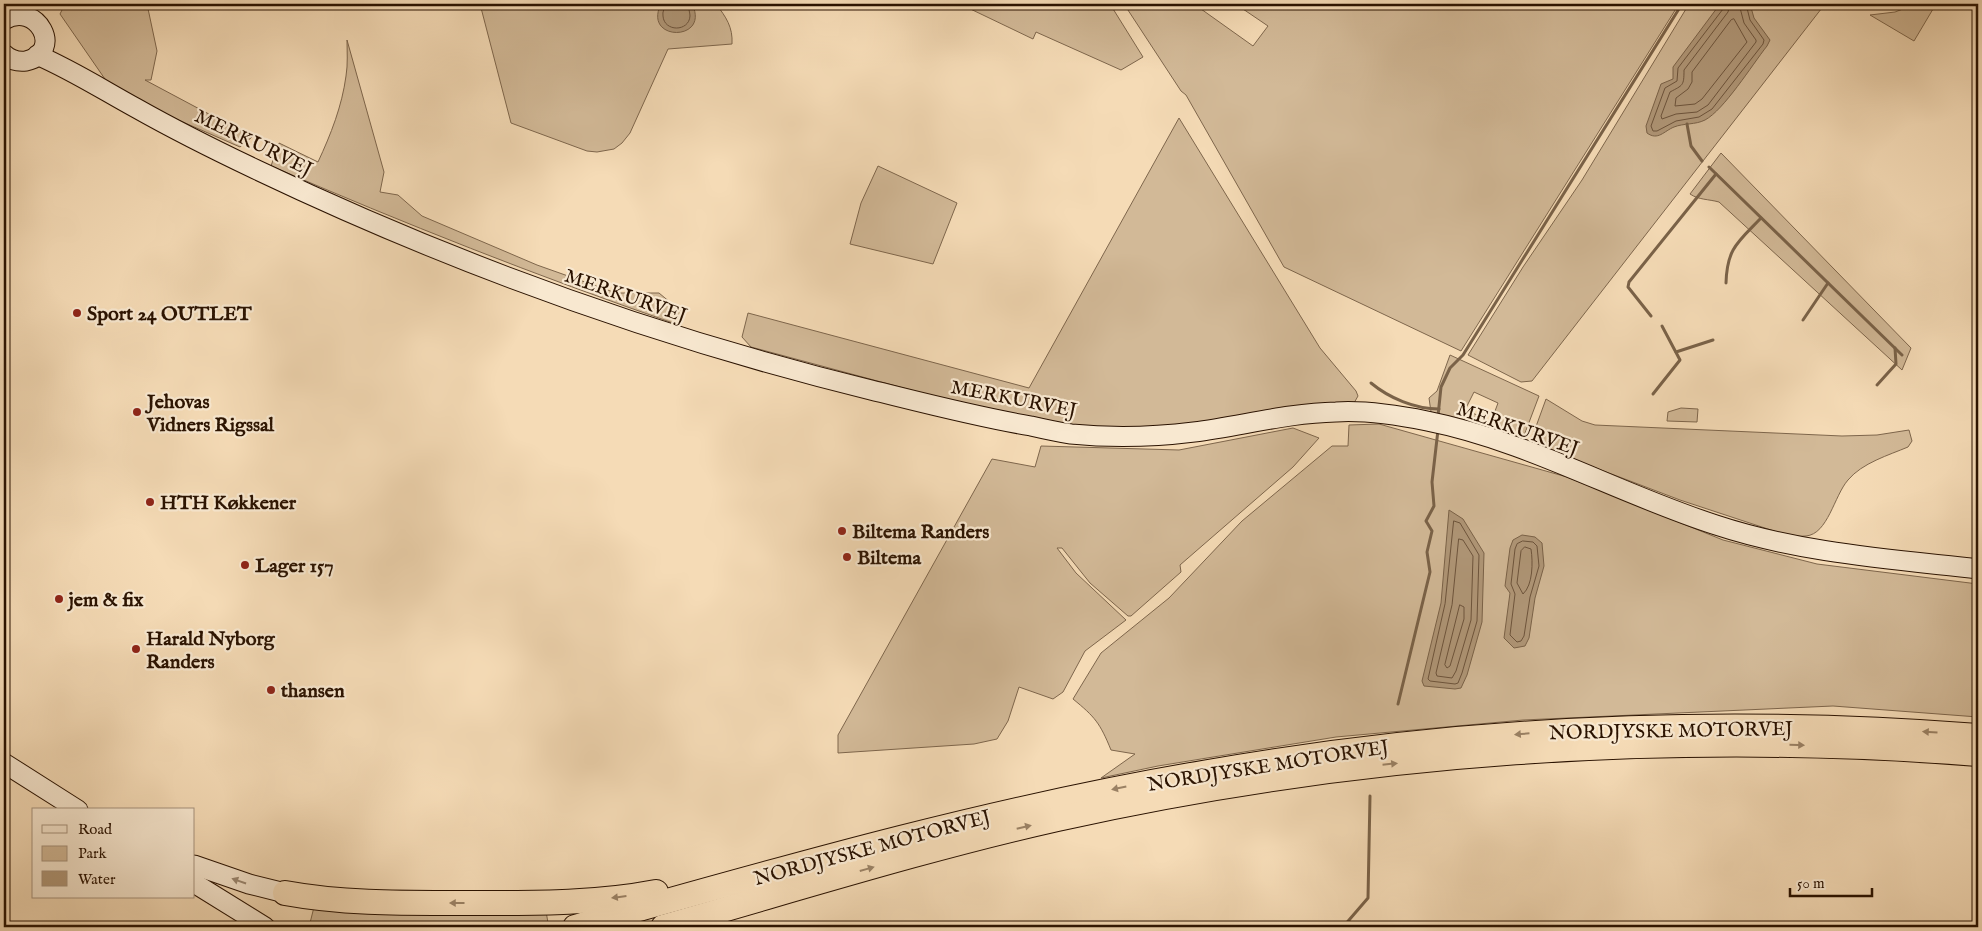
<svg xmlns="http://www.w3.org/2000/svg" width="1982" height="931" font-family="'IM FELL English',serif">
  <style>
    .green { fill: #d2b997; stroke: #7e664c }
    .water { fill: #b09778; stroke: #7a6248 }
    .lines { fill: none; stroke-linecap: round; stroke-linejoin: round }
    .shore { stroke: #6d543c; stroke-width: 1 }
    .stream { stroke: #7a6248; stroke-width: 3 }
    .secondary-casing { stroke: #2a1200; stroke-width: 21 }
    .highway-casing { stroke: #2a1200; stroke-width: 26 }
    .secondary { stroke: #f8e8d0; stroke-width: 19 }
    .highway { stroke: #f5dbb6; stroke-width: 24 }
    .oneway { fill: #9a8164 }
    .oneway2 { fill: #9b8872 }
    .poi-dot { fill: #8f2418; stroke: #f8e8d0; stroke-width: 2 }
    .labels { text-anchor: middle; stroke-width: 4.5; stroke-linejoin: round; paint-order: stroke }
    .street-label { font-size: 20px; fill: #2a1200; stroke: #f8e8d0 }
    .poi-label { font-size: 20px; font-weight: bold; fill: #2a1200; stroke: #f8e8d0; text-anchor: start }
  </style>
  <rect width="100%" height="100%" fill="#f5dbb6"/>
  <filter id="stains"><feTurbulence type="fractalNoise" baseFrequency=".004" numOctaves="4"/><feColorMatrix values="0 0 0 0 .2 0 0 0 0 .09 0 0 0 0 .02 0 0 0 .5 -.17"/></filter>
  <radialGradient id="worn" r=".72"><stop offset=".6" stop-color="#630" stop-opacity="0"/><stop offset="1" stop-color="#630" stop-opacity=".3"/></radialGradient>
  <!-- green -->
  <g class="green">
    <polygon points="65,4 147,4 157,51 151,80 145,80 252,137 240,147 144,105 107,82 60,14"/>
    <path d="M480,4H716C726,17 733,27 732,44L668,49L630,133L622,143L614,149L597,152L587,151L511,123Z"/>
    <polygon points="960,4 1110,4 1143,57 1121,70 1036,32 1033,39"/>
    <polygon points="1124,4 1194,4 1253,46 1268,26 1240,7 1242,4 1679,4 1461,351 1284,267 1186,95 1181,91"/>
    <polygon points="1689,4 1825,4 1532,381 1521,382 1468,355 1523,267 1582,180"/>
    <polygon points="1916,4 1936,4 1914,41 1870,15 1895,12"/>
    <path d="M347,40L384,172L380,192L398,195L422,216L537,265L616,293H659L683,313L673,323C537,276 403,223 271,166L279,143L318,162C331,134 342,106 346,76C348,64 347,52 347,40Z"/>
    <polygon points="1179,118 1320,348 1356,391 1358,396 1354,403 1165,428 1082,427 1015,418 751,347 742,337 748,313 1029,388"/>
    <path d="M1721,153L1911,348L1902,370L1719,202C1708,199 1699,200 1690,194Z"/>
    <polygon points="878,166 957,203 933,264 850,244 861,203"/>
    <polygon points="1450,355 1539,396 1522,441 1488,430 1498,403 1474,392 1465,410 1482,417 1479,427 1431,412 1429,398 1437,391"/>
    <path d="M1546,399L1582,421L1595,425L1842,436L1877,435L1909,430L1912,441L1908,447C1889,455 1862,463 1848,480C1834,496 1828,534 1806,536C1799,537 1791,535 1783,534L1680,500L1530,443Z"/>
    <polygon points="1681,408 1698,409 1697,422 1667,421 1668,412"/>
    <path d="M1379,424L1567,477L1723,540L1817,564L1978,584V717L1833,706L1523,720L1336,737L1158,766L1101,778L1135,754L1111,750C1100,723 1095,717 1073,699L1101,653L1169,598L1242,521L1332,446H1348L1349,425Z"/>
    <polygon points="1293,428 1319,438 1293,467 1180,565 1181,572 1131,616 1128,616 1090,583 1062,548 1057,548 1076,573 1126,620 1085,651 1063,692 1053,699 1019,687 1008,721 997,739 974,744 838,753 838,735 992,459 1035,467 1041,446 1179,450"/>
    <polygon points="315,903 546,911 548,923 531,927 309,927"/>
  </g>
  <!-- water -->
  <g class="water">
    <path d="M661,4H692C711,42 642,42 661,4Z"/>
    <path d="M1720,4H1750L1754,18L1770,40L1767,46C1752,65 1724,110 1705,120C1695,125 1684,123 1674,127C1664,131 1658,141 1647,133L1646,126L1661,84L1673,79V67Z"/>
    <polygon points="1449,510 1463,519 1484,553 1482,622 1467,675 1461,688 1455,689 1424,686 1422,681 1441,603"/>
    <polygon points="1522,535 1535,537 1542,543 1544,566 1535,598 1529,638 1525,646 1514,648 1504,638 1510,593 1505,586 1510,548 1513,540"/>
  </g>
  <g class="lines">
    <!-- shore -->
    <g class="shore">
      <path d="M665,4C665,8 662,12 663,16C664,32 689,32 690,16C690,12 688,8 688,4"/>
      <polyline points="1724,4 1723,9 1678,68 1677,81 1665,88 1651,126 1653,131 1657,131 1676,121 1699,117 1712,109 1763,44 1764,40 1750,20 1746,4"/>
      <path d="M1730,4L1728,12L1684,70C1684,86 1683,85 1670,92L1661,116L1662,119L1676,114L1697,112L1708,105L1756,42V40L1744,23L1739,4"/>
      <polygon points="1734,19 1747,42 1702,99 1695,104 1675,106 1676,98 1688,89 1692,82 1692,72 1731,20"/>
      <polygon points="1454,521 1460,523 1479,555 1477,621 1462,673 1458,683 1455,684 1430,681 1428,679 1445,604"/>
      <polygon points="1459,539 1463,540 1473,556 1471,620 1456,671 1452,678 1437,676 1436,673 1452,605"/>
      <polygon points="1523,541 1533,542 1537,546 1539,566 1530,597 1524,636 1521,641 1517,642 1510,635 1515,594 1511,584 1515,549 1517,544"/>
      <path d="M1525,547L1531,549C1533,562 1533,585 1523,594L1517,583L1521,551Z"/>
      <polygon points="1460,605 1464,607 1464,619 1450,666 1447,668 1445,665"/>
    </g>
    <!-- stream -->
    <g class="stream">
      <polyline points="1687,124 1691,146 1702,161"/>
      <polyline points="1709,167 1902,355"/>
      <path d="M1726,283C1727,248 1738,242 1761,218"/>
      <polyline points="1651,316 1628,287 1629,282 1716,174"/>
      <polyline points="1803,320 1828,283"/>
      <polyline points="1676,352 1713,340"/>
      <path d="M1371,383C1389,398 1415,409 1439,409"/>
      <polyline points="1877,385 1896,364 1895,348"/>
      <polyline points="1653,394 1680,360 1662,326"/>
      <polyline points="1438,416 1441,387 1450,368 1463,355 1682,4"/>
      <polyline points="1398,704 1430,572 1427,552 1432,531 1426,521 1434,506 1432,482 1438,430"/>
      <polyline points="1343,927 1368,898 1370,796"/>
    </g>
    <defs>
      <g id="secondary">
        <path d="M4,20C37,0 65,52 26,61C17,62 10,60 4,54"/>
        <path d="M37,55C72,70 103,90 136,108C175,130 215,150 255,169C452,263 659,338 871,390C924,403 977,417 1031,426C1044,429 1058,432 1071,434C1111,438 1154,437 1194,432C1241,426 1288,413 1336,412C1366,410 1397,415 1427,421C1528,441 1619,494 1716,525C1801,553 1890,559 1978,569"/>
        <polyline points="4,763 78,810"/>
        <polyline points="194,865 249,884 285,893"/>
        <polyline points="194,883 265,927"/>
      </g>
      <g id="highway">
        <path d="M285,893C345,904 405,903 467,903C530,903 594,904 656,892"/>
        <path d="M575,927C784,868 993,808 1208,772C1461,728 1722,716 1978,736"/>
        <path d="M663,927C794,890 924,849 1057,819C1358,752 1671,730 1978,754"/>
      </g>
    </defs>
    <!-- secondary casing -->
    <use href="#secondary" class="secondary-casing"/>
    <!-- highway casing -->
    <use href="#highway" class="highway-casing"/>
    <!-- secondary -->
    <use href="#secondary" class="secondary"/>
    <!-- highway -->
    <use href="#highway" class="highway"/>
  </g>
  <!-- one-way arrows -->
  <defs><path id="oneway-solid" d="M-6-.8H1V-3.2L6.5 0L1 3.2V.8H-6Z" transform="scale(1.25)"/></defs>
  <g class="oneway">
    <use href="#oneway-solid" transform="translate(1930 732) rotate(-177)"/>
    <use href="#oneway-solid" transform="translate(1522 734) rotate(175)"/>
    <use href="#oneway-solid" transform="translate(1797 745) rotate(1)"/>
    <use href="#oneway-solid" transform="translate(1390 764) rotate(-6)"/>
    <use href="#oneway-solid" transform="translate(1119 788) rotate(168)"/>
    <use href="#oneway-solid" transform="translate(1024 827) rotate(-13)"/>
    <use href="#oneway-solid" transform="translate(867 869) rotate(-16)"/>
    <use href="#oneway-solid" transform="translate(619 897) rotate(173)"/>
    <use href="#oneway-solid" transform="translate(457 903) rotate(-180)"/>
  </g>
  <use class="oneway2" href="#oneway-solid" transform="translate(239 881) rotate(-161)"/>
  <!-- markers -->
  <g class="poi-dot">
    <circle cx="77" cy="313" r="5"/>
    <circle cx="137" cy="412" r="5"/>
    <circle cx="150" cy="502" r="5"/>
    <circle cx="842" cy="531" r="5"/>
    <circle cx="847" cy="557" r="5"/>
    <circle cx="245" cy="565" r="5"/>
    <circle cx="59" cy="599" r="5"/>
    <circle cx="136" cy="649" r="5"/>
    <circle cx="271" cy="690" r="5"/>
  </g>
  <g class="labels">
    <!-- street labels -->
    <g class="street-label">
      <text transform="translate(254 142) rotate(26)" y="7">MERKURVEJ</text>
      <text transform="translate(626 295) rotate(19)" y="7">MERKURVEJ</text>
      <text transform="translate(1014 398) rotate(11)" y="7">MERKURVEJ</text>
      <text transform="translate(1518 428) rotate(19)" y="7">MERKURVEJ</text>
      <text transform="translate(1671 730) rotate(-1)" y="7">NORDJYSKE MOTORVEJ</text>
      <text transform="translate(1268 765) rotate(-9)" y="7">NORDJYSKE MOTORVEJ</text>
      <text transform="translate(872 847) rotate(-15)" y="7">NORDJYSKE MOTORVEJ</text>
    </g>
    <!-- poi labels -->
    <g class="poi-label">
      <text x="87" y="320">Sport 24 OUTLET</text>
      <text x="147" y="408">Jehovas<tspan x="147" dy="23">Vidners Rigssal</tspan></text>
      <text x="160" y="509">HTH Køkkener</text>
      <text x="852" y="538">Biltema Randers</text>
      <text x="857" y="564">Biltema</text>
      <text x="255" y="572">Lager 157</text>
      <text x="69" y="606">jem &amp; fix</text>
      <text x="146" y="645">Harald Nyborg<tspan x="146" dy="23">Randers</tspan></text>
      <text x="281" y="697">thansen</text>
    </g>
  </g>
  <!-- margin -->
  <rect width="1982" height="931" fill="none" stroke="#f5dbb6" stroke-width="20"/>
  <rect x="5" y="5" width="1972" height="921" fill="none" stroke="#2a1200" stroke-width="2.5"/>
  <rect x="10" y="10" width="1962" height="911" fill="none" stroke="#2a1200"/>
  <!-- legend -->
  <rect x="32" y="808" width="162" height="90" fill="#f8e8d0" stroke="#a6927d"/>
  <rect x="42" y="825" width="25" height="8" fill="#f8e8d0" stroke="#a6927d"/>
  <text x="78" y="834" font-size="15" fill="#2a1200">Road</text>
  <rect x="42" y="846" width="25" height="15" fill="#d2b997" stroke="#a6927d"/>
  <text x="78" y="858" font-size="15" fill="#2a1200">Park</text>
  <rect x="42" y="871" width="25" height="15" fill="#b09778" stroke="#a6927d"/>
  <text x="78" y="884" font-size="15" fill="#2a1200">Water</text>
  <!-- scale -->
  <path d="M1790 888v8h82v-8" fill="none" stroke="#2a1200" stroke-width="2.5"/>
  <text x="1797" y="888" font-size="15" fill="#2a1200" stroke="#f8e8d0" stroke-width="4" paint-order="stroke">50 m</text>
  <rect width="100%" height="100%" filter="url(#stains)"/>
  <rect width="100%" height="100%" fill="url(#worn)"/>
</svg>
